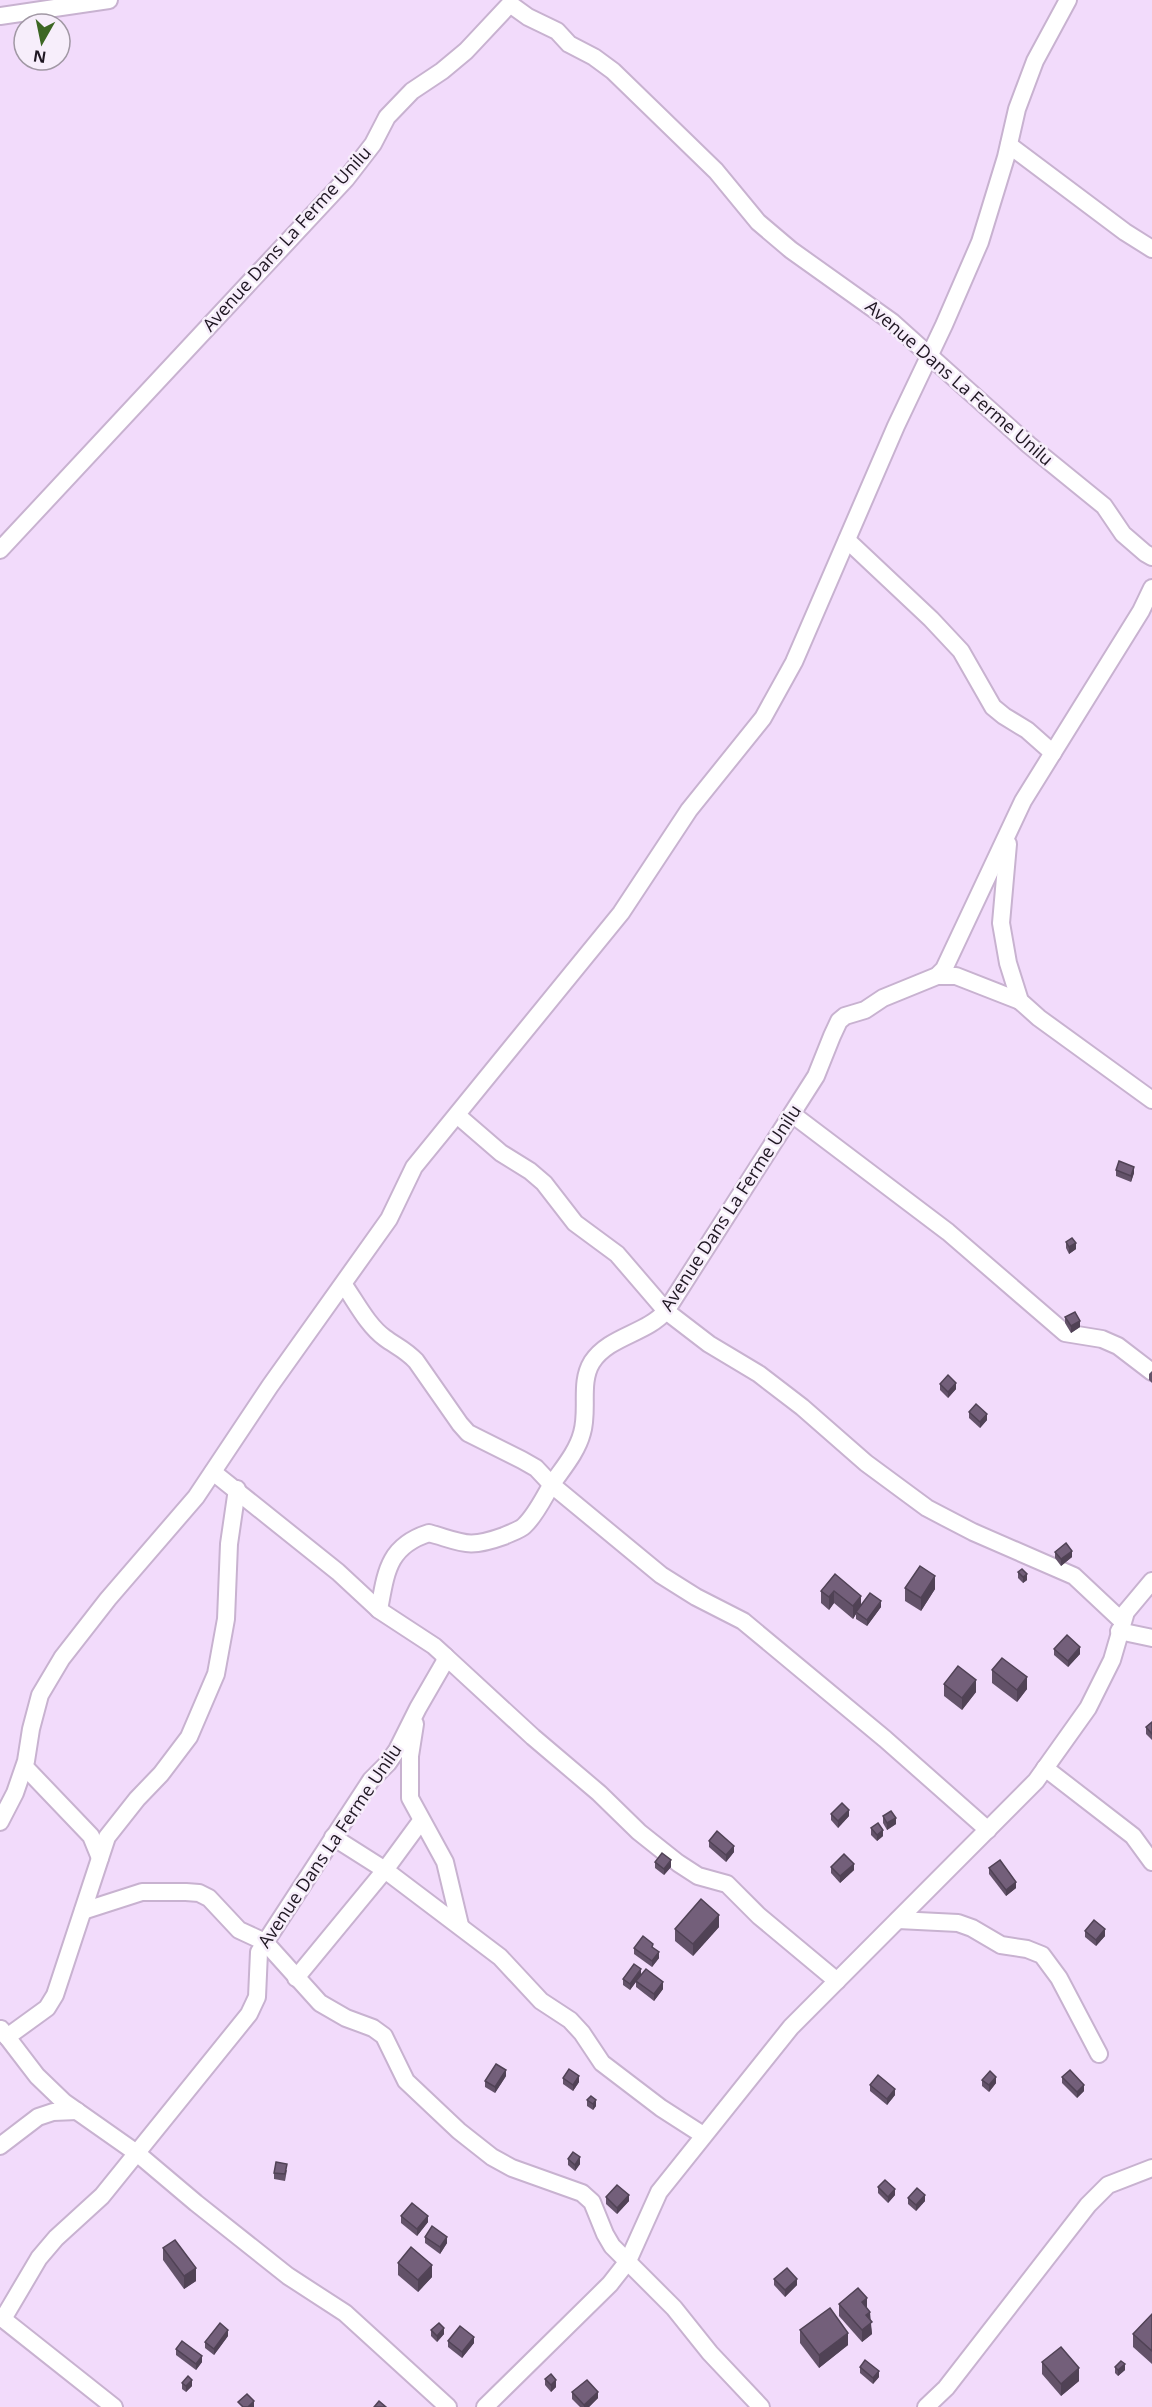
<svg xmlns="http://www.w3.org/2000/svg" width="1152" height="2407" font-family="'Open Sans',sans-serif">
  <style>
    .lines { fill: none; stroke-linecap: round; stroke-linejoin: round }
    .street-casing { stroke: #c8b2d0; stroke-width: 20 }
    .street { stroke: #fff; stroke-width: 16 }
    .wall { fill: #635269 }
    .shaded-wall { fill: #504255 }
    .building { fill: #735f7a; stroke: #504255; stroke-width: 1.5 }
    .labels { text-anchor: middle; stroke-width: 5; stroke-linejoin: round; paint-order: stroke }
    .street-label { font-size: 18px; fill: #1f1722; stroke: #f7eefb }
  </style>
  <rect width="100%" height="100%" fill="#f2dbfb"/>
  <g class="lines">
    <defs>
      <g id="street">
        <polyline points="0,16 109,0"/>
        <polyline points="1009,145 1125,232 1152,249"/>
        <polyline points="847,540 931,619 961,651 993,707 1004,716 1027,730 1053,753"/>
        <polyline points="0,550 346,179 373,144 387,117 412,91 442,71 466,51 510,4 528,17 557,31 569,44 594,57 613,71 716,171 758,222 791,250 892,322 1029,445 1104,506 1123,534 1145,553 1152,557"/>
        <polyline points="1008,844 1001,923 1008,963 1020,1001 1039,1018 1152,1100"/>
        <polyline points="937,976 956,976 1020,1001"/>
        <polyline points="792,1114 948,1232 1065,1333 1102,1339 1118,1346 1152,1372"/>
        <polyline points="457,1115 501,1153 530,1171 544,1183 575,1223 617,1254 666,1311 709,1344 759,1374 802,1407 866,1463 927,1508 973,1532 1074,1576 1122,1621"/>
        <path d="M344,1285C356,1302 368,1326 385,1338C396,1346 406,1350 416,1361L460,1424L468,1433L522,1460L536,1468L552,1485L661,1575L696,1597L743,1621L885,1739L988,1830"/>
        <polyline points="213,1472 338,1572 379,1610"/>
        <polyline points="1119,1631 1152,1638"/>
        <polyline points="445,1656 533,1737 599,1793 639,1832 678,1863 698,1876 727,1884 759,1916 837,1981"/>
        <polyline points="415,1724 410,1756 410,1798 445,1862 460,1925"/>
        <polyline points="25,1767 91,1836 100,1858"/>
        <polyline points="1045,1768 1133,1836 1152,1862"/>
        <polyline points="0,1822 15,1793 26,1761 31,1729 40,1695 62,1658 108,1599 196,1497 270,1386 389,1219 414,1167 621,913 689,810 763,718 794,662 896,426 944,325 980,242 1006,157 1017,109 1035,61 1068,0"/>
        <polyline points="333,1837 385,1870 500,1957 541,2001 570,2020 582,2033 602,2063 661,2108 703,2135"/>
        <polyline points="83,1911 142,1892 186,1892 199,1893 209,1898 239,1930 265,1942 320,2003 346,2018 373,2028 384,2036 406,2081 459,2131 492,2157 512,2168 582,2193 592,2202 605,2234 612,2246 674,2308 710,2353 761,2407"/>
        <polyline points="898,1920 958,1923 972,1928 1001,1945 1027,1949 1042,1955 1059,1978 1099,2054"/>
        <polyline points="296,1978 385,1870 421,1821"/>
        <polyline points="1,2029 37,2076 64,2102 138,2154 196,2203 288,2276 345,2313 448,2407"/>
        <polyline points="7,2037 47,2008 55,1995 107,1837 137,1799 161,1774 189,1737 216,1674 226,1619 229,1544 237,1489"/>
        <polyline points="0,2146 38,2117 53,2112 77,2111"/>
        <path d="M0,2317L3,2319L39,2258L56,2238L102,2196L249,2014L257,1997L259,1952L371,1780L388,1763L397,1750L418,1708L444,1663L445,1656L434,1646L379,1610C386,1572 388,1546 429,1533C464,1543 468,1549 504,1536C510,1533 520,1530 524,1526C536,1515 544,1497 552,1484C563,1468 577,1452 582,1433C589,1410 579,1383 592,1362C609,1336 646,1334 666,1311L816,1076L832,1036L839,1021L845,1016L865,1010L883,998L937,976L944,969L1023,801L1141,611L1152,588"/>
        <polyline points="3,2319 114,2407"/>
        <polyline points="485,2407 610,2284 628,2261 659,2192 791,2027 1036,1781 1088,1708 1112,1660 1126,1612 1152,1581"/>
        <polyline points="926,2407 946,2388 1088,2205 1108,2185 1152,2168"/>
      </g>
    </defs>
    <!-- street casing -->
    <use href="#street" class="street-casing"/>
    <!-- street -->
    <use href="#street" class="street"/>
  </g>
  <!-- wall -->
  <g class="wall">
    <polygon points="1116,1170 1134,1173 1131,1182 1116,1176"/>
    <polygon points="1066,1242 1076,1249 1069,1254 1066,1248"/>
    <polygon points="1065,1317 1080,1327 1071,1333 1065,1323"/>
    <polygon points="1152,1371 1152,1383 1149,1380 1149,1374"/>
    <polygon points="940,1384 956,1389 948,1398 940,1390"/>
    <polygon points="969,1412 987,1420 980,1428 969,1418"/>
    <polygon points="1055,1552 1072,1557 1061,1566 1055,1558"/>
    <polygon points="1018,1572 1027,1580 1023,1583 1018,1578"/>
    <polygon points="835,1574 861,1605 881,1607 867,1626 856,1619 856,1614 853,1619 834,1603 829,1610 821,1603 821,1591"/>
    <polygon points="905,1588 935,1589 921,1611 905,1601"/>
    <polygon points="1054,1649 1080,1654 1068,1667 1054,1655"/>
    <polygon points="992,1670 1027,1689 1017,1702 992,1683"/>
    <polygon points="944,1684 976,1692 962,1710 944,1696"/>
    <polygon points="1152,1722 1152,1740 1146,1734 1146,1727"/>
    <polygon points="831,1814 849,1816 838,1828 831,1820"/>
    <polygon points="883,1816 896,1824 887,1830 883,1823"/>
    <polygon points="871,1828 883,1836 877,1841 871,1835"/>
    <polygon points="709,1841 734,1852 726,1862 709,1847"/>
    <polygon points="655,1862 671,1867 664,1875 655,1868"/>
    <polygon points="831,1867 854,1870 840,1883 831,1873"/>
    <polygon points="989,1868 1016,1888 1006,1896 989,1874"/>
    <polygon points="719,1927 693,1956 675,1941 675,1929"/>
    <polygon points="1085,1931 1105,1936 1096,1946 1085,1937"/>
    <polygon points="634,1948 653,1948 659,1958 652,1967 634,1954"/>
    <polygon points="641,1975 663,1989 654,2001 636,1987 636,1982 630,1990 623,1985 623,1979"/>
    <polygon points="506,2076 495,2093 485,2087 485,2081"/>
    <polygon points="1062,2077 1084,2091 1077,2098 1062,2083"/>
    <polygon points="563,2078 579,2082 573,2091 563,2084"/>
    <polygon points="982,2080 996,2083 989,2092 982,2086"/>
    <polygon points="870,2085 895,2095 887,2105 870,2091"/>
    <polygon points="587,2100 596,2106 593,2110 587,2106"/>
    <polygon points="568,2159 580,2164 575,2171 568,2165"/>
    <polygon points="287,2170 285,2181 274,2179 274,2173"/>
    <polygon points="878,2187 895,2195 888,2203 878,2193"/>
    <polygon points="606,2197 629,2201 617,2214 606,2204"/>
    <polygon points="908,2198 925,2201 916,2211 908,2204"/>
    <polygon points="401,2216 428,2222 417,2236 401,2223"/>
    <polygon points="425,2237 447,2243 440,2254 425,2243"/>
    <polygon points="163,2248 196,2281 184,2289 163,2260"/>
    <polygon points="398,2263 432,2277 418,2292 398,2275"/>
    <polygon points="774,2279 797,2285 785,2297 774,2285"/>
    <polygon points="839,2304 867,2308 870,2320 872,2334 862,2342 839,2316"/>
    <polygon points="1152,2314 1152,2364 1133,2347 1133,2334"/>
    <polygon points="431,2330 444,2334 437,2342 431,2336"/>
    <polygon points="800,2330 848,2345 819,2368 800,2343"/>
    <polygon points="228,2336 214,2355 205,2348 205,2342"/>
    <polygon points="448,2341 474,2343 462,2358 448,2347"/>
    <polygon points="176,2349 202,2362 196,2370 176,2355"/>
    <polygon points="1042,2362 1079,2381 1061,2396 1042,2374"/>
    <polygon points="860,2367 879,2377 873,2384 860,2373"/>
    <polygon points="1115,2367 1125,2370 1118,2376 1115,2373"/>
    <polygon points="545,2379 556,2387 551,2392 545,2385"/>
    <polygon points="182,2383 192,2386 186,2392 182,2389"/>
    <polygon points="572,2392 598,2398 589,2407 580,2407 572,2399"/>
  </g>
  <!-- shaded-wall -->
  <g class="shaded-wall">
    <polygon points="1134,1167 1134,1173 1131,1182 1131,1176"/>
    <polygon points="1076,1243 1076,1249 1069,1254 1069,1247"/>
    <polygon points="1080,1321 1080,1327 1071,1333 1071,1326"/>
    <polygon points="956,1383 956,1389 948,1398 948,1392"/>
    <polygon points="987,1414 987,1420 980,1428 980,1422"/>
    <polygon points="1072,1551 1072,1557 1061,1566 1061,1559"/>
    <polygon points="1027,1574 1027,1580 1023,1583 1023,1577"/>
    <polygon points="935,1576 935,1589 921,1611 921,1598"/>
    <polygon points="834,1591 834,1603 829,1610 829,1597"/>
    <polygon points="861,1596 861,1608 856,1612 856,1614 853,1619 853,1606"/>
    <polygon points="881,1601 881,1607 867,1626 867,1620"/>
    <polygon points="1080,1647 1080,1654 1068,1667 1068,1661"/>
    <polygon points="1027,1677 1027,1689 1017,1702 1017,1690"/>
    <polygon points="976,1680 976,1692 962,1710 962,1698"/>
    <polygon points="849,1810 849,1816 838,1828 838,1821"/>
    <polygon points="896,1818 896,1824 887,1830 887,1823"/>
    <polygon points="883,1830 883,1836 877,1841 877,1835"/>
    <polygon points="734,1846 734,1852 726,1862 726,1855"/>
    <polygon points="671,1860 671,1867 664,1875 664,1869"/>
    <polygon points="854,1864 854,1870 840,1883 840,1876"/>
    <polygon points="1016,1882 1016,1888 1006,1896 1006,1890"/>
    <polygon points="719,1915 719,1927 693,1956 693,1944"/>
    <polygon points="1105,1929 1105,1936 1096,1946 1096,1940"/>
    <polygon points="659,1952 659,1958 652,1967 652,1961"/>
    <polygon points="641,1969 641,1975 630,1990 630,1984"/>
    <polygon points="663,1982 663,1989 654,2001 654,1994"/>
    <polygon points="506,2070 506,2076 495,2093 495,2087"/>
    <polygon points="579,2076 579,2082 573,2091 573,2085"/>
    <polygon points="996,2077 996,2083 989,2092 989,2085"/>
    <polygon points="1084,2085 1084,2091 1077,2098 1077,2092"/>
    <polygon points="895,2089 895,2095 887,2105 887,2099"/>
    <polygon points="596,2100 596,2106 593,2110 593,2104"/>
    <polygon points="580,2157 580,2164 575,2171 575,2165"/>
    <polygon points="895,2189 895,2195 888,2203 888,2197"/>
    <polygon points="629,2195 629,2201 617,2214 617,2208"/>
    <polygon points="925,2195 925,2201 916,2211 916,2205"/>
    <polygon points="428,2216 428,2222 417,2236 417,2229"/>
    <polygon points="447,2237 447,2243 440,2254 440,2247"/>
    <polygon points="432,2265 432,2277 418,2292 418,2280"/>
    <polygon points="196,2268 196,2281 184,2289 184,2276"/>
    <polygon points="797,2279 797,2285 785,2297 785,2290"/>
    <polygon points="867,2298 867,2310 862,2302"/>
    <polygon points="870,2312 872,2334 862,2342 862,2330 866,2315"/>
    <polygon points="444,2328 444,2334 437,2342 437,2336"/>
    <polygon points="228,2330 228,2336 214,2355 214,2349"/>
    <polygon points="848,2333 848,2345 819,2368 819,2355"/>
    <polygon points="474,2337 474,2343 462,2358 462,2352"/>
    <polygon points="202,2356 202,2362 196,2370 196,2364"/>
    <polygon points="1125,2364 1125,2370 1118,2376 1118,2370"/>
    <polygon points="1079,2368 1079,2381 1061,2396 1061,2384"/>
    <polygon points="879,2371 879,2377 873,2384 873,2378"/>
    <polygon points="192,2380 192,2386 186,2392 186,2386"/>
    <polygon points="556,2380 556,2387 551,2392 551,2385"/>
    <polygon points="598,2392 598,2398 589,2407 584,2407 584,2405"/>
    <polygon points="254,2401 254,2407 248,2407"/>
  </g>
  <!-- building -->
  <g class="building">
    <polygon points="1119,1161 1134,1167 1131,1176 1116,1170"/>
    <polygon points="1072,1238 1076,1243 1069,1247 1066,1242"/>
    <polygon points="1075,1312 1080,1321 1071,1326 1065,1317"/>
    <polygon points="948,1375 956,1383 948,1392 940,1384"/>
    <polygon points="976,1404 987,1414 980,1422 969,1412"/>
    <polygon points="1066,1543 1072,1551 1061,1559 1055,1552"/>
    <polygon points="920,1566 935,1576 921,1598 905,1588"/>
    <polygon points="1022,1569 1027,1574 1023,1577 1018,1572"/>
    <polygon points="835,1574 861,1596 853,1606 834,1591 829,1597 821,1591"/>
    <polygon points="870,1593 881,1601 867,1620 856,1612"/>
    <polygon points="1067,1635 1080,1647 1068,1661 1054,1649"/>
    <polygon points="1002,1658 1027,1677 1017,1690 992,1670"/>
    <polygon points="958,1666 976,1680 962,1698 944,1684"/>
    <polygon points="1152,1722 1152,1734 1146,1727"/>
    <polygon points="842,1803 849,1810 838,1821 831,1814"/>
    <polygon points="891,1811 896,1818 887,1823 883,1816"/>
    <polygon points="878,1823 883,1830 877,1835 871,1828"/>
    <polygon points="717,1831 734,1846 726,1855 709,1841"/>
    <polygon points="662,1853 671,1860 664,1869 655,1862"/>
    <polygon points="844,1854 854,1864 840,1876 831,1867"/>
    <polygon points="1000,1860 1016,1882 1006,1890 989,1868"/>
    <polygon points="701,1899 719,1915 693,1944 675,1929"/>
    <polygon points="1094,1920 1105,1929 1096,1940 1085,1931"/>
    <polygon points="643,1936 653,1944 652,1947 659,1952 652,1961 634,1948"/>
    <polygon points="634,1964 641,1969 630,1984 623,1979"/>
    <polygon points="646,1969 663,1982 654,1994 636,1981"/>
    <polygon points="496,2064 506,2070 495,2087 485,2081"/>
    <polygon points="569,2069 579,2076 573,2085 563,2078"/>
    <polygon points="1070,2070 1084,2085 1077,2092 1062,2077"/>
    <polygon points="990,2071 996,2077 989,2085 982,2080"/>
    <polygon points="878,2075 895,2089 887,2099 870,2085"/>
    <polygon points="591,2096 596,2100 593,2104 587,2100"/>
    <polygon points="573,2152 580,2157 575,2165 568,2159"/>
    <polygon points="276,2162 287,2164 285,2174 274,2173"/>
    <polygon points="885,2180 895,2189 888,2197 878,2187"/>
    <polygon points="617,2185 629,2195 617,2208 606,2197"/>
    <polygon points="917,2188 925,2195 916,2205 908,2198"/>
    <polygon points="412,2203 428,2216 417,2229 401,2216"/>
    <polygon points="432,2226 447,2237 440,2247 425,2237"/>
    <polygon points="175,2240 196,2268 184,2276 163,2248"/>
    <polygon points="411,2247 432,2265 418,2280 398,2263"/>
    <polygon points="787,2268 797,2279 785,2290 774,2279"/>
    <polygon points="858,2288 867,2298 862,2302 870,2312 866,2315 872,2322 862,2330 839,2304"/>
    <polygon points="830,2308 848,2333 819,2355 800,2330"/>
    <polygon points="1152,2314 1152,2351 1133,2334"/>
    <polygon points="220,2323 228,2330 214,2349 205,2342"/>
    <polygon points="439,2323 444,2328 437,2336 431,2330"/>
    <polygon points="460,2326 474,2337 462,2352 448,2341"/>
    <polygon points="182,2341 202,2356 196,2364 176,2349"/>
    <polygon points="1061,2347 1079,2368 1061,2384 1042,2362"/>
    <polygon points="865,2360 879,2371 873,2378 860,2367"/>
    <polygon points="1121,2361 1125,2364 1118,2370 1115,2367"/>
    <polygon points="551,2374 556,2380 551,2385 545,2379"/>
    <polygon points="188,2376 192,2380 186,2386 182,2383"/>
    <polygon points="587,2380 598,2392 584,2405 572,2392"/>
    <polygon points="247,2394 254,2401 248,2407 243,2407 238,2402"/>
    <polygon points="379,2401 386,2407 374,2407"/>
  </g>
  <g class="labels">
    <!-- street labels -->
    <g class="street-label">
      <text transform="translate(287 239) rotate(-48)" y="6">Avenue Dans La Ferme Unilu</text>
      <text transform="translate(959 383) rotate(41)" y="6">Avenue Dans La Ferme Unilu</text>
      <text transform="translate(731 1208) rotate(-57)" y="6">Avenue Dans La Ferme Unilu</text>
      <text transform="translate(330 1846) rotate(-56)" y="6">Avenue Dans La Ferme Unilu</text>
    </g>
  </g>
  <!-- north arrow -->
  <g transform="translate(42 42) rotate(189)"><circle r="28" fill="#f7eefb" stroke="#a198a4" stroke-width="1.5"/>
  <path d="M0-4.5L10 22L0 15L-10 22Z" fill="#3d6724"/>
  <text y="-9" font-size="16" font-weight="bold" text-anchor="middle" fill="#1f1722">N</text>
  </g>
</svg>
